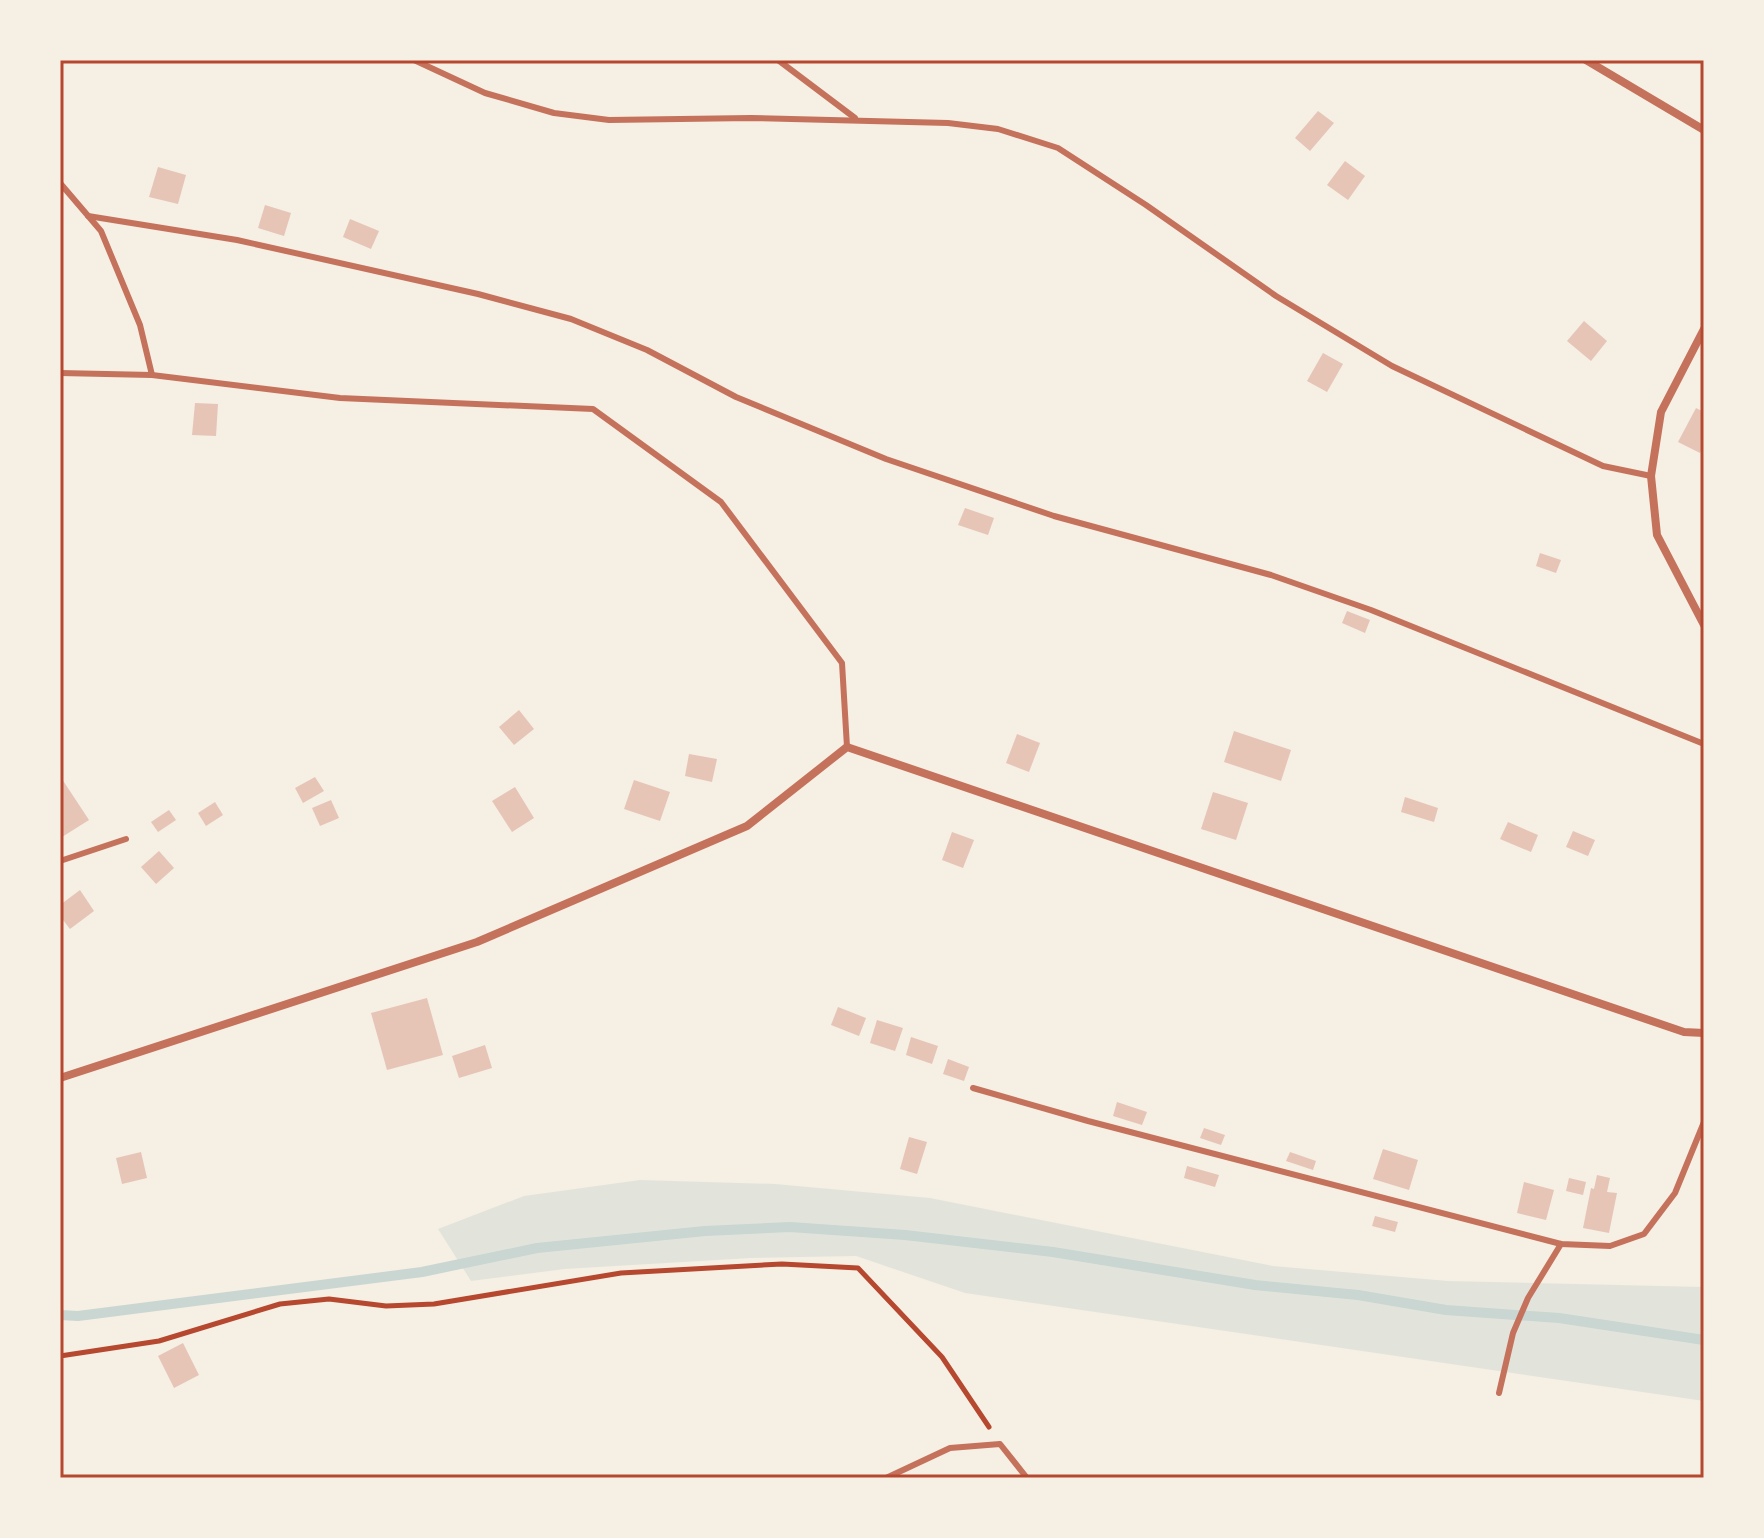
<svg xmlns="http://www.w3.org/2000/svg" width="1764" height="1538" font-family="Ubuntu,sans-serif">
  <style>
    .green { fill: #e2e4dc }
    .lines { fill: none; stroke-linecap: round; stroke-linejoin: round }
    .stream { stroke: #c9d6d2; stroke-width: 10 }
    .building { fill: #e6c5b7 }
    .path { stroke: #b5482f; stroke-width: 5 }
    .service { stroke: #c5725c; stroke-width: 6 }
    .minor { stroke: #c5725c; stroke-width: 8 }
    .neatline { fill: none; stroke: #b5482f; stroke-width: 3 }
  </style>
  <rect width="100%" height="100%" fill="#f6efe4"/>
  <!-- green -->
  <polygon class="green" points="640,1180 775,1184 930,1198 1273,1266 1448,1281 1704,1287 1704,1401 965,1293 856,1256 751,1258 565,1269 471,1281 438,1229 524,1196"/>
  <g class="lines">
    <!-- stream -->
    <polyline class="stream" points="60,1315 78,1316 422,1272 537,1248 705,1231 790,1227 905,1235 1053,1252 1255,1285 1358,1295 1446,1310 1559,1318 1704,1340"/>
  </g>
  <!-- building -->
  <g class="building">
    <polygon points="1318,111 1334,123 1310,151 1295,138"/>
    <polygon points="1345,161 1365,176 1348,200 1327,185"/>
    <polygon points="158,167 186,175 178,204 149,197"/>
    <polygon points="265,205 291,213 284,236 258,228"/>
    <polygon points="350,219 379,231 371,249 343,237"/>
    <polygon points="1584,321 1607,341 1591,361 1567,341"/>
    <polygon points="1323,353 1343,364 1327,392 1307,381"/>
    <polygon points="195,403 218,404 216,436 192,435"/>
    <polygon points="1696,408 1704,412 1704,445 1700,453 1678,442"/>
    <polygon points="965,508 994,518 988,535 958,525"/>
    <polygon points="1540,553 1561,560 1556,573 1536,566"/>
    <polygon points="1347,611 1370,620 1365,633 1342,623"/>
    <polygon points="519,710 534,729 514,745 499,727"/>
    <polygon points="1234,731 1291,750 1281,781 1224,762"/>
    <polygon points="1017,734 1040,743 1029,772 1006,763"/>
    <polygon points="689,754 717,759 712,782 685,776"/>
    <polygon points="60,776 89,820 62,837 60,833"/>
    <polygon points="315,777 324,791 303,803 295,788"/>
    <polygon points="634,780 670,792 660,821 624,809"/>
    <polygon points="515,787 534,818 512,832 492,801"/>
    <polygon points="1213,792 1248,803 1236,840 1201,829"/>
    <polygon points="1405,797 1438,808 1434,822 1401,812"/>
    <polygon points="331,800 339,818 320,826 312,808"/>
    <polygon points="215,802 223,815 206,826 198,813"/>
    <polygon points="169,810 176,820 158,832 151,822"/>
    <polygon points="1508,822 1538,835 1531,852 1500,839"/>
    <polygon points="1573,831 1595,840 1588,856 1566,847"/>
    <polygon points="952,832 974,840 963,868 942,860"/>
    <polygon points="159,851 174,868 156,884 141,867"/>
    <polygon points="80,890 94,911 70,929 60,916 60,905"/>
    <polygon points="427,998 443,1055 387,1070 371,1013"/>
    <polygon points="838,1007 866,1018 859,1036 831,1025"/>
    <polygon points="877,1020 903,1028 895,1051 870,1043"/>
    <polygon points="911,1037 938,1046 932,1064 906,1055"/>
    <polygon points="485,1045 492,1068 459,1078 452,1056"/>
    <polygon points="948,1059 969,1067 964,1081 943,1074"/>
    <polygon points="1117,1102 1147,1112 1142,1125 1113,1116"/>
    <polygon points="1204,1128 1225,1135 1221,1145 1200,1138"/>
    <polygon points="909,1137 927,1142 917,1174 900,1169"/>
    <polygon points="1383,1149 1418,1160 1409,1190 1373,1179"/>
    <polygon points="141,1152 147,1178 122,1184 116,1158"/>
    <polygon points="1290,1152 1316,1161 1313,1170 1286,1161"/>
    <polygon points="1187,1166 1219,1175 1215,1187 1184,1178"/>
    <polygon points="1597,1175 1610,1178 1607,1192 1617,1193 1609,1233 1583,1228 1591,1188 1594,1189"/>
    <polygon points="1569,1178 1586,1182 1583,1195 1566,1191"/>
    <polygon points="1524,1182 1554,1190 1546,1220 1517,1213"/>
    <polygon points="1375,1216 1398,1222 1395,1232 1372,1226"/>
    <polygon points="183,1343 199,1375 174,1388 158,1356"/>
  </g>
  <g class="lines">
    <!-- path -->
    <polyline class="path" points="60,1356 159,1341 280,1304 329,1299 386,1306 434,1304 621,1273 782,1264 858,1268 942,1357 989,1427"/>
    <!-- service -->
    <g class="service">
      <polyline points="414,60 485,93 554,113 609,120 751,118 948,123 998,129 1058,148 1146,205 1276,296 1392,366 1603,466 1651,476"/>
      <polyline points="778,60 855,118"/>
      <polyline points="60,183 101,231 140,325 152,375"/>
      <polyline points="88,216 237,240 478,294 571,319 647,350 736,397 886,459 1054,516 1271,575 1371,610 1704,744"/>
      <polyline points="60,373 152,375 340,398 593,409 721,502 842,663 847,747"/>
      <polyline points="60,861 126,839"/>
      <polyline points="973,1088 1088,1121 1561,1244 1610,1246 1644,1234 1675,1193 1704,1122"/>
      <polyline points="1499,1393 1513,1333 1528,1298 1561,1244"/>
      <polyline points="886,1478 950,1448 1000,1444 1027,1478"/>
    </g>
    <!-- minor -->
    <g class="minor">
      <polyline points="1586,60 1704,130"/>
      <polyline points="1704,329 1661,412 1651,476 1657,535 1704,625"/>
      <polyline points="60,1078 477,942 747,826 847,747 1684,1032 1704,1033"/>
    </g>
  </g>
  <!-- border -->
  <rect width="1764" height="1538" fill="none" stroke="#f6efe4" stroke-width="124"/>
  <rect x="62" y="62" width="1640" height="1414" class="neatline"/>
</svg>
